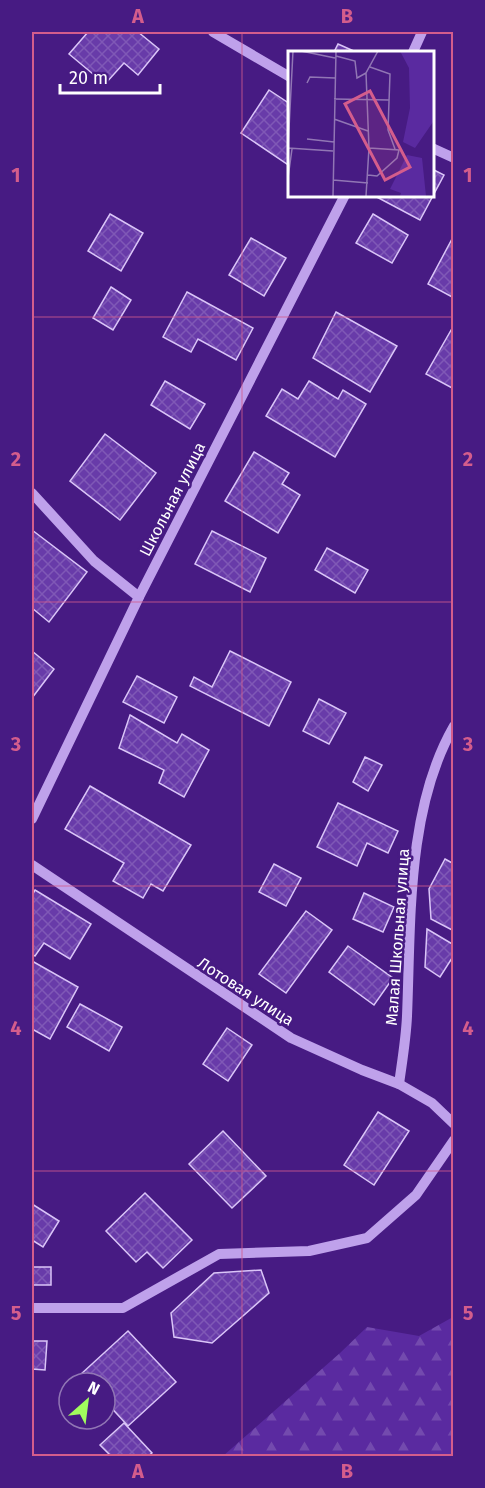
<svg xmlns="http://www.w3.org/2000/svg" width="485" height="1488" font-family="'Fira Sans',sans-serif">
  <style>
    .forest { fill: url(#forest-firs) }
    .building { fill: url(#building-cross-hatch); stroke: #dac5f8; stroke-width: 1.5 }
    .lines { fill: none; stroke-linecap: round; stroke-linejoin: round }
    .minor { stroke: #bfa1eb; stroke-width: 10 }
    .grid { fill: none; stroke: #d45d8c; stroke-width: 1.5; stroke-opacity: 0.55 }
    .labels { text-anchor: middle; stroke-width: 5; stroke-linejoin: round; paint-order: stroke }
    .street-label { font-size: 16px; fill: #fff; stroke: #471b83 }
    .inset-road { fill: none; stroke: #9176b5; stroke-width: 1.5 }
    .view { fill: #d45d8c; fill-opacity: 0.15; stroke: #d45d8c; stroke-width: 3 }
    .inset-edge { fill: none; stroke: #fff; stroke-width: 3 }
    .neatline { fill: none; stroke: #d45d8c; stroke-width: 2 }
    .grid-label { font-size: 20px; text-anchor: middle; font-weight: bold; fill: #d45d8c }
  </style>
  <defs>
    <pattern id="forest-firs" width="22" height="20" patternUnits="userSpaceOnUse" patternTransform="scale(1.5)"><rect width="22" height="20" fill="#5a2aa0"/><path d="M5 1l3.5 6h-7zM16 11l3.5 6h-7z" fill="#734aae"/></pattern>
    <pattern id="building-cross-hatch" width="8" height="8" patternUnits="userSpaceOnUse" patternTransform="scale(1.5)"><rect width="8" height="8" fill="#683ba9"/><path d="M0 0l8 8M0 8l8-8" fill="none" stroke="#7f58b6"/></pattern>
  </defs>
  <rect width="100%" height="100%" fill="#471b83"/>
  <!-- forest -->
  <polygon class="forest" points="453,1317 453,1456 223,1456 340,1353 367,1327 419,1336"/>
  <!-- building -->
  <g class="building">
    <polygon points="88,32 138,32 159,49 138,75 124,63 105,84 69,54"/>
    <polygon points="338,44 356,52 334,52"/>
    <polygon points="269,90 290,104 290,166 241,133"/>
    <polygon points="432,169 444,175 420,220 373,195 432,195"/>
    <polygon points="110,214 143,233 121,271 88,251"/>
    <polygon points="373,214 408,235 392,263 356,243"/>
    <polygon points="251,238 286,258 264,296 229,275"/>
    <polygon points="452,239 454,240 454,298 428,284"/>
    <polygon points="111,287 131,300 113,330 93,318"/>
    <polygon points="187,292 253,328 236,360 198,339 191,352 163,337"/>
    <polygon points="336,312 397,346 370,392 313,358"/>
    <polygon points="454,325 454,389 426,374"/>
    <polygon points="165,381 205,404 190,429 151,405"/>
    <polygon points="309,381 338,399 343,390 366,404 335,457 266,416 282,389 298,399"/>
    <polygon points="105,434 156,473 120,520 70,481"/>
    <polygon points="254,452 289,473 282,484 300,495 278,533 225,501"/>
    <polygon points="32,530 87,572 49,622 32,608"/>
    <polygon points="212,531 266,558 250,592 195,564"/>
    <polygon points="327,548 368,570 355,593 315,570"/>
    <polygon points="32,651 54,669 32,698"/>
    <polygon points="230,651 291,682 269,726 190,686 194,677 212,687"/>
    <polygon points="137,676 177,697 164,723 123,702"/>
    <polygon points="319,699 346,713 329,744 303,731"/>
    <polygon points="130,715 177,743 182,734 209,750 184,797 159,783 164,770 119,748"/>
    <polygon points="365,757 382,765 368,791 353,782"/>
    <polygon points="90,786 191,845 163,891 151,884 143,898 113,881 124,863 65,829"/>
    <polygon points="338,803 398,831 388,853 367,843 357,866 317,847"/>
    <polygon points="445,859 454,864 454,931 431,919 429,889"/>
    <polygon points="274,864 301,878 286,906 259,892"/>
    <polygon points="35,890 91,924 70,959 44,943 35,956 32,954 32,896"/>
    <polygon points="364,893 394,907 383,932 353,919"/>
    <polygon points="306,911 332,930 286,993 259,974"/>
    <polygon points="427,929 454,945 454,955 440,977 425,967"/>
    <polygon points="348,946 393,978 374,1005 329,972"/>
    <polygon points="32,961 78,987 50,1039 32,1029"/>
    <polygon points="80,1004 122,1027 109,1051 67,1027"/>
    <polygon points="227,1028 252,1045 228,1081 203,1064"/>
    <polygon points="378,1112 409,1131 374,1185 344,1165"/>
    <polygon points="223,1131 266,1176 232,1208 189,1164"/>
    <polygon points="145,1193 192,1240 163,1268 147,1252 136,1262 106,1231"/>
    <polygon points="32,1204 59,1221 43,1247 32,1240"/>
    <rect x="32" y="1267" width="19" height="18"/>
    <polygon points="261,1270 269,1293 212,1343 174,1337 171,1313 214,1273"/>
    <polygon points="128,1331 176,1382 128,1426 105,1401 105,1383 87,1383 80,1375"/>
    <polygon points="32,1341 47,1341 45,1370 32,1369"/>
    <polygon points="124,1423 152,1453 148,1456 111,1456 100,1445"/>
  </g>
  <g class="lines">
    <!-- minor -->
    <g class="minor">
      <polyline points="213,32 290,77"/>
      <polyline points="413,52 422,32"/>
      <polyline points="432,148 454,158"/>
      <polyline points="32,493 94,561 139,597"/>
      <polyline points="32,819 139,597 345,195"/>
      <polyline points="32,865 291,1038 362,1070 399,1084 432,1103 454,1124"/>
      <path d="M399,1084C402,1062 406,1039 407,1016C411,923 406,809 454,726"/>
      <polyline points="32,1308 123,1308 219,1254 309,1251 367,1238 416,1195 454,1140"/>
    </g>
  </g>
  <!-- grid -->
  <path class="grid" d="M242,32V1456M32,317H454M32,602H454M32,886H454M32,1171H454"/>
  <g class="labels">
    <!-- street labels -->
    <g class="street-label">
      <text transform="translate(172 499) rotate(-63)" y="6">Школьная улица</text>
      <text transform="translate(397 937) rotate(-86)" y="6">Малая Школьная улица</text>
      <text transform="translate(246 991) rotate(33)" y="6">Лотовая улица</text>
    </g>
  </g>
  <!-- overview -->
  <g transform="translate(288 51)">
    <rect width="146" height="146" fill="#471b83"/>
    <path d="M112,0H145V71L127,97L115,91L122,57L121,17ZM119,104L134,107L138,145H112L113,142L102,138Z" fill="#5a2aa0"/>
    <path class="inset-road" d="M13,0L47,7M48,5L67,10L69,27L78,22M82,16L102,23L100,79L107,98M19,32L22,26L47,27M46,48L101,49M46,68L80,80M19,88L46,91M0,97L5,0M0,97L45,100M80,124L89,125L109,107L111,99L81,97M0,127L4,98M45,129L80,132M45,145L48,0M78,145L81,97L78,22L90,0"/>
    <path class="view" d="M82,40L122,116L97,129L57,53Z"/>
    <rect width="146" height="146" class="inset-edge"/>
  </g>
  <!-- border -->
  <rect width="485" height="1488" fill="none" stroke="#471b83" stroke-width="66"/>
  <!-- north arrow -->
  <g transform="translate(87 1401) rotate(28)"><circle r="28" fill="#471b83" stroke="#9176b5" stroke-width="1.5"/>
  <path d="M0-4.5L10 22L0 15L-10 22Z" fill="#a1fc5d"/>
  <text y="-9" font-size="16" font-weight="bold" text-anchor="middle" fill="#ffffff">N</text>
  </g>
  <!-- scale -->
  <path d="M60 84v9h100v-9" fill="none" stroke="#ffffff" stroke-width="3"/>
  <text x="69" y="84" font-size="18" fill="#ffffff" stroke="#471b83" stroke-width="4.5" paint-order="stroke">20 m</text>
  <rect x="33" y="33" width="419" height="1422" class="neatline"/>
  <g class="grid-label">
    <text x="138" y="23">A</text>
    <text x="347" y="23">B</text>
    <text x="16" y="182">1</text>
    <text x="468" y="182">1</text>
    <text x="16" y="466">2</text>
    <text x="468" y="466">2</text>
    <text x="16" y="751">3</text>
    <text x="468" y="751">3</text>
    <text x="16" y="1035">4</text>
    <text x="468" y="1035">4</text>
    <text x="16" y="1320">5</text>
    <text x="468" y="1320">5</text>
    <text x="138" y="1478">A</text>
    <text x="347" y="1478">B</text>
  </g>
</svg>
